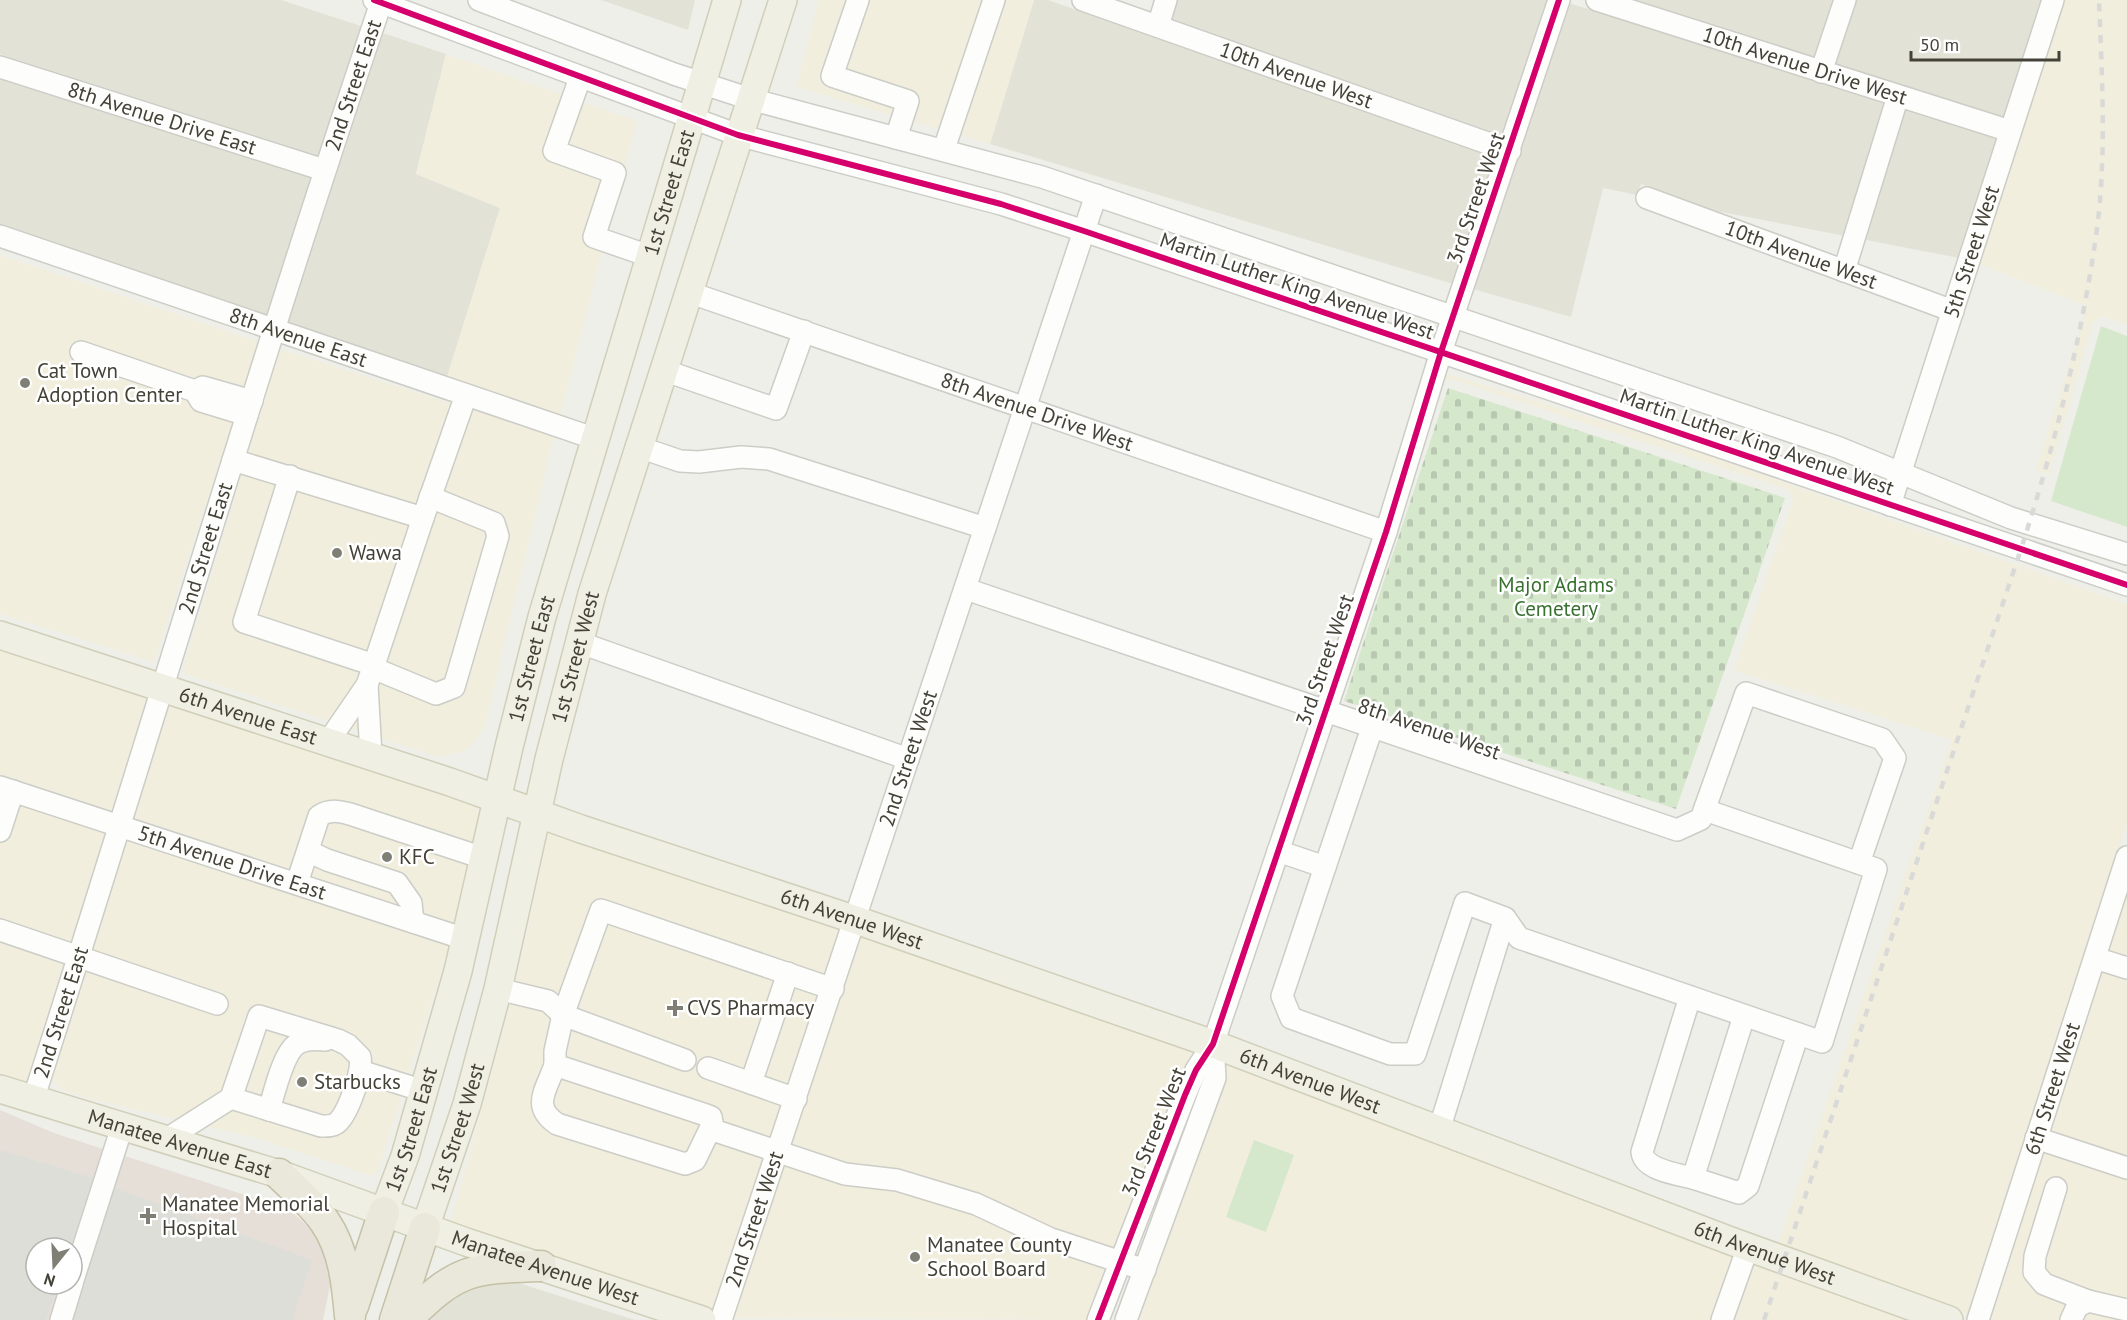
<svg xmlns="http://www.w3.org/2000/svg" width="2127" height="1320" font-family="'PT Sans',sans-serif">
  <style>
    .residential { fill: #e3e2d7 }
    .commercial { fill: #f1eede }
    .medical { fill: #e6dfd8; fill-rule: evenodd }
    .cemetery { fill: url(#cemetery-stones) }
    .park { fill: #d6e8cc }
    .parking { fill: #deded9 }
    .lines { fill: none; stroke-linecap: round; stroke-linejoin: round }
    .minor-casing { stroke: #cdcdc7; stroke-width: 24 }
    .major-casing { stroke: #d0cfb9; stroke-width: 30 }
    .highway-casing { stroke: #c5c1a7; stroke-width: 33 }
    .minor { stroke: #fdfdfc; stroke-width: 21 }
    .major { stroke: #f0efe4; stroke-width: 27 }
    .highway { stroke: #eae8da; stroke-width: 30 }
    .rail { stroke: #d9d9d8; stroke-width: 4.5; stroke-dasharray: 8 8; stroke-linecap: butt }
    .cycleway-casing { stroke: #fff; stroke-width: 10 }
    .cycleway { stroke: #d6006c; stroke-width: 6 }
    .poi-dot { fill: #807f76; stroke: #fff; stroke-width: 2 }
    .labels { text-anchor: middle; stroke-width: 5; stroke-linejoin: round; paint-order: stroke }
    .street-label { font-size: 21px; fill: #444237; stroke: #fff }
    .poi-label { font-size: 21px; fill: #444237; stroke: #fff; text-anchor: start }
    .park-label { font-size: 21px; fill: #38712f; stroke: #fff }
  </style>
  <defs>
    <pattern id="cemetery-stones" width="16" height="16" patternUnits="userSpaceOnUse" patternTransform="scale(1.5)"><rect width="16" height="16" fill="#d6e8cc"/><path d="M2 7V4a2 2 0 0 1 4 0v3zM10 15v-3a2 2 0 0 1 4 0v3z" fill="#b9c8b0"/></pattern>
  </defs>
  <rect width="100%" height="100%" fill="#efefea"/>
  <!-- residential -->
  <g class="residential">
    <polygon points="0,0 281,0 364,27 318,156 0,54"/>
    <polygon points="601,0 695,0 688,30"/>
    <polygon points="1034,0 1048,0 1497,158 1453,284 990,144"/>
    <polygon points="1177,0 1549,0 1504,137 1171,18"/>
    <polygon points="1635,0 1834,0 1815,58"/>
    <polygon points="1856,0 2042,0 2004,117 1835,64"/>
    <polygon points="1569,3 1996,139 1959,258 1711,210 1641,184 1637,195 1603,188 1571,317 1473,289"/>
    <polygon points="383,33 446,54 416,174 500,208 447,377 287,323 334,174"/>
    <polygon points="0,79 311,178 268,317 0,224"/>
    <polygon points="510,1281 522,1284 635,1320 426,1320 465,1287"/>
  </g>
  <!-- commercial -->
  <g class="commercial">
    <polygon points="819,0 1034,0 990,144 796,87"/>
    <polygon points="2064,0 2127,0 2127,325 2101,316 2092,324 2049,475 2036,470 2087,306 1979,264"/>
    <polygon points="446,54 637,121 560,414 447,377 500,208 416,174"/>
    <polygon points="0,255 259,342 154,662 0,614"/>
    <polygon points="279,349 554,436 485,725 476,741 463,751 442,757 429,754 182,673"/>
    <polygon points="1445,373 1673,443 2127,604 2127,823 1969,1315 1777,1246 1952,740 1734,670 1793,501 1790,490 1451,379 1443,381"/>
    <polygon points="0,647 149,695 115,812 0,774"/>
    <polygon points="169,701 476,803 479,815 454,923 134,818"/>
    <polygon points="0,799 108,834 26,1086 0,1077"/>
    <polygon points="549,830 843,928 713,1312 451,1222 514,992"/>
    <polygon points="127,841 449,946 377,1174 370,1175 256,1138 90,1099 61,1089 54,1082 52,1074"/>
    <polygon points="2127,891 2127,956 2108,950"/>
    <polygon points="862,935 1196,1050 1175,1091 1087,1320 733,1318"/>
    <polygon points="2101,972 2127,981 2127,1156 2049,1130"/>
    <polygon points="1224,1061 1914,1320 1137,1320 1225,1082"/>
    <polygon points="2042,1152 2127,1180 2127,1320 1989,1320"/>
  </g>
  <!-- medical -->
  <path class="medical" d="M0,1110L54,1133L276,1205L293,1213L315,1233L327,1257L331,1281L323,1320H0ZM36,1248H72V1284H36Z"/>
  <!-- cemetery -->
  <polygon class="cemetery" points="1448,388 1785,498 1676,809 1344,701"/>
  <!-- park -->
  <g class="park">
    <polygon points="2101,326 2127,336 2127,527 2051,501"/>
    <polygon points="1254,1140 1294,1155 1266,1232 1226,1217"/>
  </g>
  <!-- parking -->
  <g class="parking">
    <polygon points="0,1150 93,1178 70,1248 36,1248 36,1284 58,1284 46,1320 0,1320"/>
    <polygon points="112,1187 312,1260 292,1320 71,1320"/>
  </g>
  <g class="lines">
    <defs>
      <g id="minor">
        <polyline points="374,0 738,135 1001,204 1084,231 2127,585"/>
        <polyline points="479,0 674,74 750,99 1042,177 1837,447 2011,518 2127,554"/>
        <polyline points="858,0 832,76 908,101 896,138"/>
        <path id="s1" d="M1083,0L1510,151"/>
        <path id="s2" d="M1597,0L2010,131"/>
        <polyline points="1158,26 1166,0"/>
        <path id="s3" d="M0,67L324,170"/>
        <polyline points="1821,72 1845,0"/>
        <polyline points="580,78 554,151 615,173 594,237 649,256"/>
        <polyline points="944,149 994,0"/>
        <path id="s4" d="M1647,198L1953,311"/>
        <path id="s5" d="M0,236L596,439"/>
        <polyline points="1844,271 1898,96"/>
        <path id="s6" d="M688,292L1386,532"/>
        <polyline points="81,352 195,391 201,401 247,415"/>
        <polyline points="663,370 776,409 804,331"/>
        <polyline points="195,391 203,387 252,401"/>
        <polyline points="639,447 680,461 699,462 741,457 769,459 985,528"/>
        <polyline points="233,460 423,518 466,395"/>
        <polyline points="290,476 244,622 374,665 367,685 328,742"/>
        <path id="s7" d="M1890,505L2053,0"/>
        <polyline points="966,589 1677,830 1701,819 1746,693 1882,739 1895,758 1859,863"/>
        <polyline points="578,642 908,759"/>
        <polyline points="374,665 423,518"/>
        <polyline points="373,668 436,694 454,687 498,536 494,523 430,497"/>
        <polyline points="367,685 371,755"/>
        <path id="s8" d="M0,787L465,939"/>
        <polyline points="0,831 13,791"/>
        <polyline points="308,851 327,860 397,883 411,903 413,922"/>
        <polyline points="1278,851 1325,867 1282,996 1291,1018 1390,1054 1415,1054 1465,903 1505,918 1439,1130"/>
        <polyline points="1325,867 1372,728"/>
        <path d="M297,883L319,816C330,809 338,811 350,814L483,858"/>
        <polyline points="1505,918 1519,938 1822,1042 1876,869 1705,810"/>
        <polyline points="0,930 217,1004"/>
        <polyline points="2095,958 2127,968"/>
        <polyline points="498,989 548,1001 563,1015 601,910 833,989"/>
        <path d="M1690,997L1642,1152C1644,1170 1677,1174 1693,1178"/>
        <polyline points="1744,1016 1693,1178 1739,1193 1748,1186 1798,1034"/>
        <polyline points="555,1065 555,1051 563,1015 685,1060"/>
        <polyline points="708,1068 796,1099"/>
        <polyline points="360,1071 424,1091"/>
        <polyline points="751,1083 788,973"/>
        <path id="s9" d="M33,1100C151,734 258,364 382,0"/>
        <path d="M269,1110C274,1094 283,1053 297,1044C304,1039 317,1039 325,1040"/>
        <path d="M710,1129L695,1160L685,1164L557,1124C531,1106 546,1091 555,1065L706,1115L711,1117L712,1122L710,1129L845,1174L897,1180L976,1204L1051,1239L1145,1270"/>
        <polyline points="2036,1138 2127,1168"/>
        <path d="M165,1140L231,1098L259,1016L338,1040L348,1045L360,1057C363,1071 349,1110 339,1121C335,1126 328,1126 321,1126L231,1098"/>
        <polyline points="2056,1188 2035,1256 2034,1272 2044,1284 2088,1301"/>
        <polyline points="72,1283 122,1127"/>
        <polyline points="61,1320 72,1284"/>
        <path id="s10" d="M721,1320L1096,195"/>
        <polyline points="1098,1320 1185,1095 1196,1070 1213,1044 1386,532 1441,352 1559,0"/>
        <polyline points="1126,1320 1215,1078 1213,1044"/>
        <polyline points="1722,1320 1748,1247"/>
        <path id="s11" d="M1978,1320L2127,857"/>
        <polyline points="2071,1320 2077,1307 2088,1301 2127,1310"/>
      </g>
      <g id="major">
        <path id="s12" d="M0,635L450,782L581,829L856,920L1213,1044L1731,1241L1949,1320"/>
        <path id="s13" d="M0,1089L279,1174L466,1242L702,1320"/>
        <path id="s14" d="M384,1212L405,1156L458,971L509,747L542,617L727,0"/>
        <path id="s15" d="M425,1228L467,1104L498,989L549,759L592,594L783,0"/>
      </g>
      <g id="highway">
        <path d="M279,1174C294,1189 313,1204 325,1222C344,1250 347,1283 350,1316"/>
        <polyline points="353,1306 384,1212"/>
        <polyline points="395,1320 425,1228"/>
        <path d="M406,1320C457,1269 470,1268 541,1266"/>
      </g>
    </defs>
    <!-- minor casing -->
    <use href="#minor" class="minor-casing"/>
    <!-- major casing -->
    <use href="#major" class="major-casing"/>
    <!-- highway casing -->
    <use href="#highway" class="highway-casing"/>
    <!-- minor -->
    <use href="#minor" class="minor"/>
    <!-- major -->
    <use href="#major" class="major"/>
    <!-- highway -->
    <use href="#highway" class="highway"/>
    <!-- rail -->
    <path class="rail" d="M1764,1320L2021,549C2054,447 2081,342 2096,236C2107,159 2102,78 2099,0"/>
    <defs>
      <g id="cycleway">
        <polyline points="374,0 738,135 1001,204 1084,231 2127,585"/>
        <polyline points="1098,1320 1185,1095 1196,1070 1213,1044 1386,532 1441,352 1559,0"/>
      </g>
    </defs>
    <!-- cycleway casing -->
    <use href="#cycleway" class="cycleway-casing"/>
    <!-- cycleway -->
    <use href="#cycleway" class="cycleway"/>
  </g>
  <!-- markers -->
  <g class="poi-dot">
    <circle cx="25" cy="383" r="6"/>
    <circle cx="337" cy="553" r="6"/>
    <circle cx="387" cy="857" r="6"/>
    <path d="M672 999h6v6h6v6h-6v6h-6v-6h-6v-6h6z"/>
    <circle cx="302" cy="1082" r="6"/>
    <path d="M145 1207h6v6h6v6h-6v6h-6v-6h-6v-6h6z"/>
    <circle cx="915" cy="1257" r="6"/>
  </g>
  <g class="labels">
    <!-- street labels -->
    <g class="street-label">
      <text dy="7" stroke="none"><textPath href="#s2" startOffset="218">10th Avenue Drive West</textPath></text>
      <text dy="7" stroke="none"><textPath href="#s1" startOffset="226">10th Avenue West</textPath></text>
      <text dy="7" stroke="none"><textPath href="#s9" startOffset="1064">2nd Street East</textPath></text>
      <text dy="7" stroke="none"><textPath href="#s3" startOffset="170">8th Avenue Drive East</textPath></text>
      <text dy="7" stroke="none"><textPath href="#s14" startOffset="1059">1st Street East</textPath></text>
      <text transform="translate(1476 198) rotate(-71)" y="7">3rd Street West</text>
      <text dy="7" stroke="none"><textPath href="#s7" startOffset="266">5th Street West</textPath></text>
      <text dy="7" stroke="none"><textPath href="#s4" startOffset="164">10th Avenue West</textPath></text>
      <text transform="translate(1297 286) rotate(19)" y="7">Martin Luther King Avenue West</text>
      <text dy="7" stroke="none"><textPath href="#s5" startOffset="315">8th Avenue East</textPath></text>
      <text dy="7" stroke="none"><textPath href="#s6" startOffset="369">8th Avenue Drive West</textPath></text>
      <text transform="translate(1757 442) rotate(19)" y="7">Martin Luther King Avenue West</text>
      <text dy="7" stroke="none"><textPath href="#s9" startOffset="578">2nd Street East</textPath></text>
      <text dy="7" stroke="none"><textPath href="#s15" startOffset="591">1st Street West</textPath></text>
      <text dy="7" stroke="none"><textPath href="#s14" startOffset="573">1st Street East</textPath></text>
      <text transform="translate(1325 660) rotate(-71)" y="7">3rd Street West</text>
      <text dy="7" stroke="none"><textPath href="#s12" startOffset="261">6th Avenue East</textPath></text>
      <text transform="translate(1429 729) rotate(19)" y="7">8th Avenue West</text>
      <text dy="7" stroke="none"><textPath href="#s10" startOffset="592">2nd Street West</textPath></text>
      <text dy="7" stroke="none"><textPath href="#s8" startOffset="244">5th Avenue Drive East</textPath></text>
      <text dy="7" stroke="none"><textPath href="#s12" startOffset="898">6th Avenue West</textPath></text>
      <text dy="7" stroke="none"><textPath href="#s9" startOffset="92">2nd Street East</textPath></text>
      <text dy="7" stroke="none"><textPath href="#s12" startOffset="1384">6th Avenue West</textPath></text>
      <text dy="7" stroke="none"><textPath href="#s11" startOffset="243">6th Street West</textPath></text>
      <text dy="7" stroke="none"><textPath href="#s15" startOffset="105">1st Street West</textPath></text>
      <text dy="7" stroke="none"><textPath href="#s14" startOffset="87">1st Street East</textPath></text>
      <text transform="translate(1154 1132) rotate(-68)" y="7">3rd Street West</text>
      <text dy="7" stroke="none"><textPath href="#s13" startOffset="188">Manatee Avenue East</textPath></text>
      <text dy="7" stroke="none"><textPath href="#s10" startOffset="106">2nd Street West</textPath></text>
      <text dy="7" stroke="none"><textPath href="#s12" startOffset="1870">6th Avenue West</textPath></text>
      <text dy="7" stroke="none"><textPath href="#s13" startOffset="574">Manatee Avenue West</textPath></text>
    </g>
    <!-- poi labels -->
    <g class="poi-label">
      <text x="37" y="378">Cat Town<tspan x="37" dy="24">Adoption Center</tspan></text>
      <text x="349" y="560">Wawa</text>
      <text x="399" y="864">KFC</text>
      <text x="687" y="1015">CVS Pharmacy</text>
      <text x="314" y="1089">Starbucks</text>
      <text x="162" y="1211">Manatee Memorial<tspan x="162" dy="24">Hospital</tspan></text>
      <text x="927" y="1252">Manatee County<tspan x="927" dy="24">School Board</tspan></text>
    </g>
    <!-- park labels -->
    <g class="park-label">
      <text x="1556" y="592">Major Adams<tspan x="1556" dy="24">Cemetery</tspan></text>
    </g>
  </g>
  <!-- north arrow -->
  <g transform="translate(54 1266) rotate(198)"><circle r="28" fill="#ffffff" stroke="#b4b3af" stroke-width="1.5"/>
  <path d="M0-4.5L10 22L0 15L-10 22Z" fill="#807f76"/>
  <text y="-9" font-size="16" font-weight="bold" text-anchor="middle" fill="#444237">N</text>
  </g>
  <!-- scale -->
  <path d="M1911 51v9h148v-9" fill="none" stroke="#444237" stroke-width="3"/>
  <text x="1920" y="51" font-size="18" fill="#444237" stroke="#ffffff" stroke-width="4.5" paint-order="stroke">50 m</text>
</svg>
